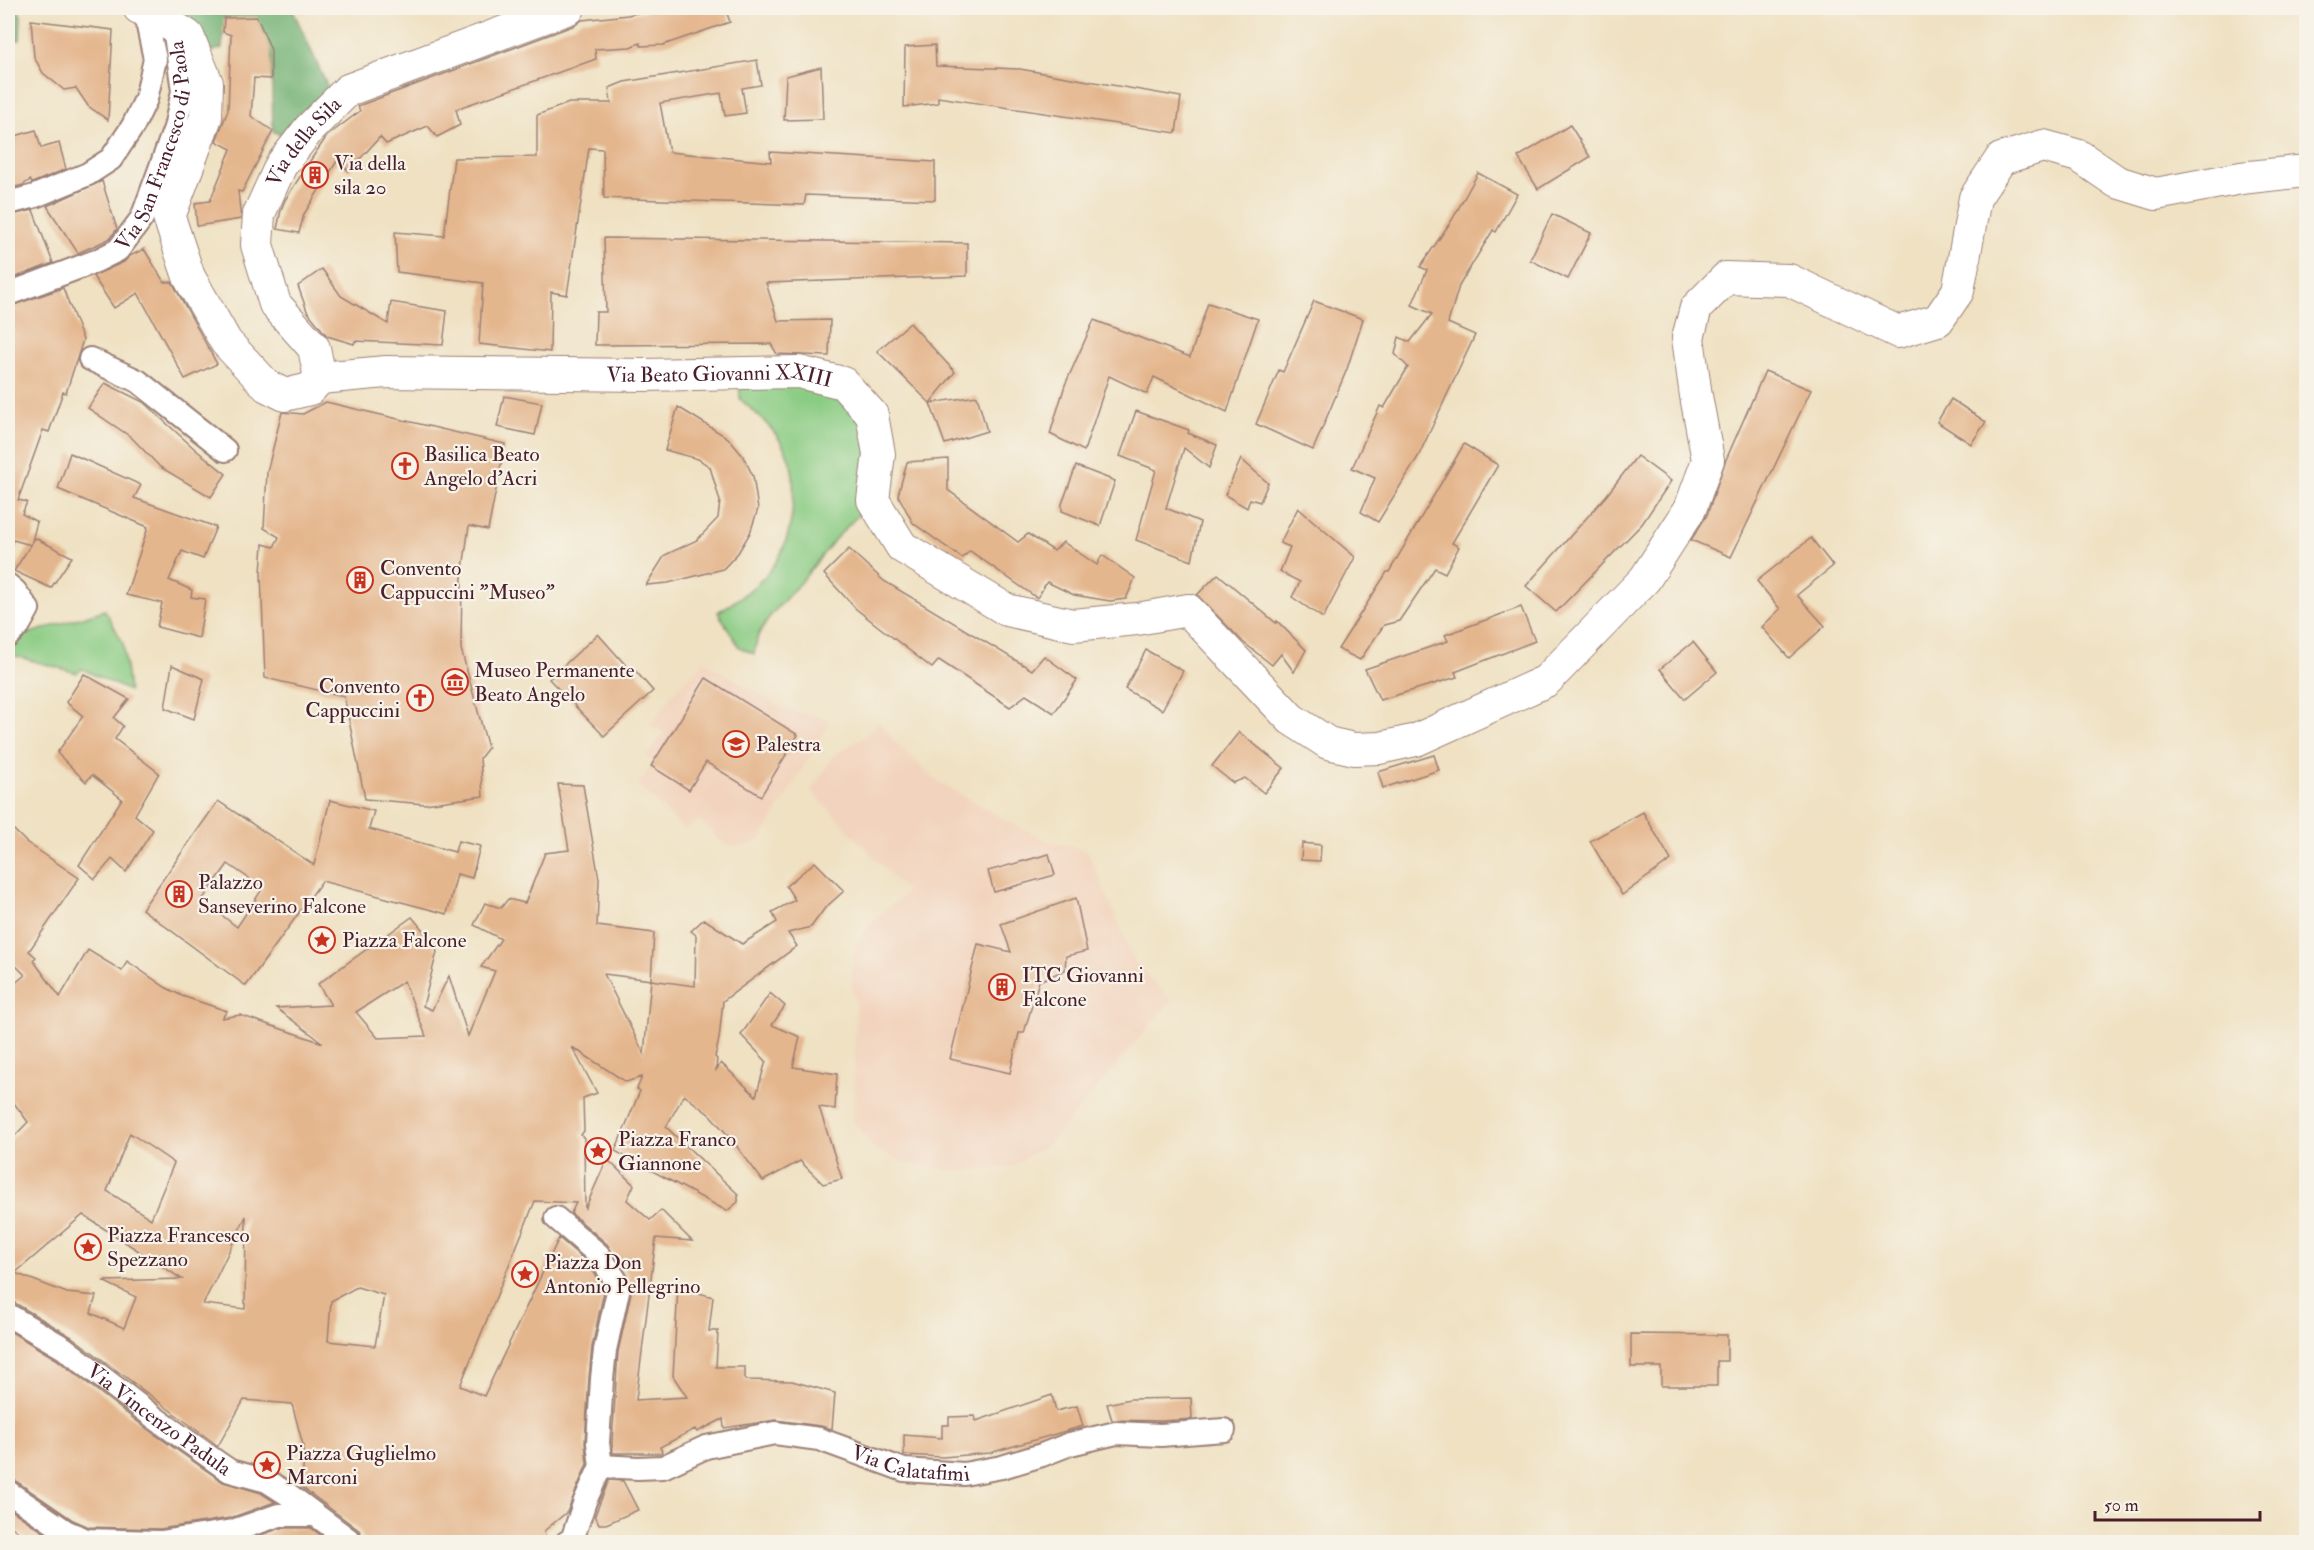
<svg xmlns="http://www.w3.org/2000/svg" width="2314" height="1550" font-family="'IM FELL Double Pica',serif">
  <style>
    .built { fill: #f2d4be }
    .green { fill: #8bcc84; stroke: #6a7658; stroke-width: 1.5 }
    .forest { fill: #70b072; stroke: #5d684e; stroke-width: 1.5 }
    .building { fill: #e4b68d; fill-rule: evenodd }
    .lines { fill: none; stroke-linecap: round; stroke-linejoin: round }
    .street-casing { stroke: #9c8076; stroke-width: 26 }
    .secondary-casing { stroke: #9c8076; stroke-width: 34 }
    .street { stroke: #fff; stroke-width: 22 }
    .secondary { stroke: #fff; stroke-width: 32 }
    .labels { text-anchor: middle; stroke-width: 4.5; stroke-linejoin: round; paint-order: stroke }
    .street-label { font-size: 21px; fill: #4a1f2b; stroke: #f7f3e8 }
    .poi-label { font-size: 21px; fill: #4a1f2b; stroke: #f7f3e8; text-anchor: start }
  </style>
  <rect width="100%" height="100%" fill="#f7f3e8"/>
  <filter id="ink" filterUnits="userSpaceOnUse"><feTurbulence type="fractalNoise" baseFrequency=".0167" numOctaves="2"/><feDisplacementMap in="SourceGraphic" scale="12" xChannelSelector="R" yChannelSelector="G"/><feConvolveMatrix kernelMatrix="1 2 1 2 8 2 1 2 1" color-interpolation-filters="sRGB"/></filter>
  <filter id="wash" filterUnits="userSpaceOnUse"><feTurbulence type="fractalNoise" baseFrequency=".008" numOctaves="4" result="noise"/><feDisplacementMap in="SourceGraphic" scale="24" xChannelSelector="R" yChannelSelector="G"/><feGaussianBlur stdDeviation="1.35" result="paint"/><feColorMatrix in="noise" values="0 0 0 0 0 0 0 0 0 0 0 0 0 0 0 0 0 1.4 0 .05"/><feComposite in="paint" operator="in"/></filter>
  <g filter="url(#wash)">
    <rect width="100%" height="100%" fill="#efe1c2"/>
    <!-- built -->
    <g class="built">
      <polygon points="704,661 784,709 829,719 828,726 760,840 741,847 726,845 699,820 685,830 638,785 655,761 646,757 664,732 650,726 672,694"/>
      <polygon points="879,722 895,742 936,780 1003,819 1049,842 1087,850 1136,964 1171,1001 1050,1143 1011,1167 954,1171 903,1162 873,1148 853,1121 856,1005 851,985 854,945 878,916 907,892 811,791 833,756 872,731"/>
    </g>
    <!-- green -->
    <g class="green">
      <path d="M799,372L872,415L873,500L835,539L805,577L771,615L758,635L754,654L739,647L718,612C765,584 791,558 793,500C794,487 794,472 789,459C781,434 759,416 740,399L739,373Z"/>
      <polygon points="105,610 123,643 129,691 82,669 77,673 8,654 8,640"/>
    </g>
    <!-- forest -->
    <g class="forest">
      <polygon points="8,8 17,8 21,16 20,40 8,40"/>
      <polygon points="139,8 292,8 335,103 297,144 273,131 271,50 225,18 222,48 196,57"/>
    </g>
    <g id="blocks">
      <!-- building -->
      <g class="building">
        <polygon points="658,8 725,8 730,22 663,45 641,46 640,43 630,47 595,49 596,59 456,109 460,125 437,137 428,126 386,144 380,137 349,171 337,161 304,214 299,233 277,229 281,210 285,200 312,158 327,136 360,111 358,106 575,25 582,20 628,15"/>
        <polygon points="257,17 271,50 271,79 254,78 251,116 273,131 242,192 238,191 241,219 197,226 195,203 210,201 231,149 216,141 228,110 231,35 223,32 224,18"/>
        <polygon points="31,20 113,30 108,120 88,106 76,88 64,90 43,73 34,57"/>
        <polygon points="935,45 936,66 1020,69 1181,97 1176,133 938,97 938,103 904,107 905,47"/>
        <polygon points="757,60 761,85 742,88 746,113 725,116 721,93 660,103 669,152 771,162 770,152 935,162 935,200 806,195 804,205 604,198 603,149 589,148 567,295 551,292 550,352 479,344 483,283 397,272 395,232 444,236 454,158 537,157 537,115 569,103 611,103 609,88 624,82"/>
        <polygon points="821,67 823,119 784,120 786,76"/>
        <polygon points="1570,125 1590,157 1538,189 1518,157"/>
        <polygon points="36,130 41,148 59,143 66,169 32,183 30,180 23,185 8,189 8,138"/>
        <polygon points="1478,173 1517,194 1496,232 1493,230 1459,286 1448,323 1475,335 1418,457 1378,522 1361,512 1375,478 1352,468 1380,406 1384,408 1408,367 1395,354 1399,337 1410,342 1432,314 1412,305 1427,270 1420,267 1452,220"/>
        <polygon points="102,181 117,229 109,239 78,253 47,206"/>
        <polygon points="33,210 53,263 8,280 8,216"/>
        <polygon points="1552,214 1591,233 1568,279 1530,260"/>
        <polygon points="604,238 967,243 967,276 766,283 778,321 830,320 829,356 777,354 771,344 595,345 596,312 606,312"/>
        <polygon points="144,249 164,282 172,282 217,364 185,379 138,293 114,308 93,276 124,262 130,256"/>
        <polygon points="322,269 341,296 388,324 391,302 447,311 443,345 355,341 354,344 327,336 307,311 298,286"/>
        <polygon points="63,288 83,340 66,393 63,392 49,432 43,430 18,500 27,502 22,514 37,522 31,545 13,540 10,549 8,549 8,307"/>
        <polygon points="1314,301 1363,319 1347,369 1313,450 1256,424 1279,370 1283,372"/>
        <polygon points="1208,303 1258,319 1227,412 1154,377 1147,394 1109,376 1084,451 1050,434 1065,385 1094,320 1190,357"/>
        <polygon points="910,323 955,372 930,403 877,351"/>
        <polygon points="1765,371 1811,390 1731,557 1691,540 1707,515 1725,462"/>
        <polygon points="105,383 143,402 196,450 226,474 211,497 160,467 131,437 88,408"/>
        <polygon points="504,396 542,403 535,435 497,427"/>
        <polygon points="977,396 987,431 945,444 930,403"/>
        <polygon points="1951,399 1986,422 1971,444 1937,422"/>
        <polygon points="326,402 505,444 488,530 469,526 462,576 461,649 488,748 480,758 483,796 425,804 365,799 344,696 265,678 261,573 263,544 274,547 279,537 264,528 267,472 282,412 303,414"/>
        <polygon points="678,407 728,438 743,456 753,476 758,509 750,533 738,553 723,569 668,583 646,585 665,555 697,540 718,518 720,501 710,467 698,459 665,450"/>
        <polygon points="1136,411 1189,430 1188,433 1217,445 1209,468 1184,448 1166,508 1200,522 1192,561 1136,540 1156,470 1120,456"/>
        <polygon points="1464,444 1498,465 1452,543 1459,547 1445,573 1435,568 1399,621 1384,625 1360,660 1338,649 1387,572 1389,572"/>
        <polygon points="70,453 141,485 134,498 216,527 203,559 182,551 169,580 192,590 191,597 205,599 199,638 157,627 162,603 126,595 148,527 58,489"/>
        <polygon points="1637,456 1671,481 1642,524 1556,612 1526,586 1606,496"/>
        <polygon points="948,459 948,490 1018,542 1028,534 1054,551 1063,542 1097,565 1102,555 1135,578 1126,599 1110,601 1074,595 1047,582 1037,598 970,551 962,558 913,523 898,495 907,462"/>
        <polygon points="1241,459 1268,483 1260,502 1250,499 1247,508 1225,495"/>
        <polygon points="1076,466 1115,481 1100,526 1062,511 1062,504"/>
        <polygon points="1298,508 1355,557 1323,618 1292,597 1300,582 1280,572 1290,547 1280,543"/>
        <polygon points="35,538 72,557 51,588 14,571"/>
        <polygon points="1811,538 1833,566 1797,595 1825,626 1789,658 1762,627 1780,609 1757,581"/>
        <polygon points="849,549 884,581 1032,670 1044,656 1077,680 1054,713 1026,695 1010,707 939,660 932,668 856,609 824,574"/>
        <polygon points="1218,574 1276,623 1277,621 1306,650 1294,672 1281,654 1272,665 1243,642 1197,595"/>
        <polygon points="1521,607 1535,641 1455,672 1457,677 1380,700 1365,669 1448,641 1445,635"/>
        <polygon points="598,634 630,670 633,668 653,691 604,736 549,679"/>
        <polygon points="1693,642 1717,672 1685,699 1660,669"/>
        <polygon points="1146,650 1183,671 1162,710 1125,689"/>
        <polygon points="172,665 204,679 194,719 165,708"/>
        <polygon points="84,674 129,699 114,718 123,726 115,739 159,773 135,815 153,830 126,872 112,859 95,879 79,865 122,799 92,775 86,782 57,753 83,716 66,702"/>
        <polygon points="706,678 798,735 761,796 706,762 689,790 651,766"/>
        <polygon points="1239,732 1284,768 1264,793 1245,778 1233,783 1212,766"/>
        <polygon points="1434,755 1439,770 1383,788 1378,772"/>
        <path d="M558,784L583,785L599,879L597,926L654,933L651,980L695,986L696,935L691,931L704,919L742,944L777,922L772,912L795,900L786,886L815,862L844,891L825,908L811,927L788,933L797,946L723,1001L719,1039L715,1057L717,1059L716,1070L721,1063L756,1096L766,1061L741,1035L770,993L785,1006L772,1025L800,1037L793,1067L837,1074L835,1109L819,1107L842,1179L823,1184L800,1161L763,1181L732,1140L710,1115L684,1095L666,1127L738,1194V1202L727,1211L615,1151L640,1091L637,1089L642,1077L626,1082L572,1047L597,1093L583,1098L584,1131L581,1135L584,1138L585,1209L607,1159L634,1185L627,1200L650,1220L661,1210L692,1241L656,1238L636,1400L687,1397L673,1376L678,1287L713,1297L709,1331H718L716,1367H745V1380L792,1381L835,1393L832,1429L821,1426L776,1420L724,1428L723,1419L697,1432L695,1429L660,1447L662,1452L660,1453H613L612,1443L618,1352L631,1293L628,1276L607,1244L571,1213L576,1203L535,1201L460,1386L484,1396L559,1238L588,1263L602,1285L604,1291L592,1347L589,1378L585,1442L587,1464L567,1512L544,1531L546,1542H365L360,1531L303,1488V1445L292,1404L244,1400L218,1446L72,1337L15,1303L8,1302V1143L28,1122L8,1095V989L25,975L8,958V824L26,842L79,878L29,951L36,957L33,960L60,997L88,950L122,971L127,961L165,987L182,996L227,1011L222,1018L240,1015L323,1043L276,1008L331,1005L318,984L412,917L432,941L437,952L423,1006L432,1010L449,976L468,1036L495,971L481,967L501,939L474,925L485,903L501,908L508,899L525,903L545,853L569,850ZM604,974L651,980L644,1054ZM404,981L426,1036L378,1038L356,1012ZM130,1133L174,1163L151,1219L107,1191ZM83,1215L182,1279L103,1281L136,1297L124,1328L91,1313L96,1296L67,1293L15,1273ZM246,1216L245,1309L203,1304L216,1278ZM357,1287L384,1295L375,1346L328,1341L331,1301Z"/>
        <path d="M330,800L374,811L369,829L455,852L458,841L480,846L472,878L457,874L447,914L322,881L246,986L142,909L218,801L314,865ZM228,864L263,888L237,927L202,900Z"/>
        <polygon points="1643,812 1671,860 1622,895 1590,841"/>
        <polygon points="1302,843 1321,845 1320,861 1301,860"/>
        <polygon points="1049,854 1055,875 994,892 988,871"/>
        <polygon points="1076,898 1087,951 1066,956 1065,970 1039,981 1024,1033 1019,1033 1010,1073 950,1059 978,944 1011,952 1001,924"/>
        <polygon points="8,1330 56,1359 147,1429 223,1482 261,1493 275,1502 230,1518 160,1529 89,1527 73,1520 16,1481 8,1479"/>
        <polygon points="1631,1334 1727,1335 1727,1361 1717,1361 1717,1386 1661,1386 1661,1367 1631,1367"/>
        <polygon points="1052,1395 1056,1411 1077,1406 1083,1426 990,1453 943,1457 904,1455 904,1435 942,1438 942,1425 949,1425 949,1417 975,1416 976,1421"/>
        <polygon points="1191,1398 1192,1419 1161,1421 1112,1420 1107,1404 1130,1399"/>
        <polygon points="609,1480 623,1481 638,1510 606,1524 599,1524 595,1515"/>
        <polygon points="8,1508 58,1542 31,1542 8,1524"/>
        <polygon points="281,1528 311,1528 330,1542 241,1542"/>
      </g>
    </g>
  </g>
  <g filter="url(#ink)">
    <use href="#blocks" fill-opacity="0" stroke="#9c8076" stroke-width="1.5"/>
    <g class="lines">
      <defs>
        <g id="street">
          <polyline points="8,203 35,196 88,174 111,159 133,126 146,99 155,59 144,8"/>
          <path id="s1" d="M8,294L96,261L118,250L142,218L175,128L183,91L174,28"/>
          <polyline points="90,359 138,381 225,450"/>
          <polyline points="8,585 15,591 28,609 19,625 8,636"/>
          <polyline points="556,1218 598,1254 615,1279 618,1291 605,1350 602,1379 598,1443 601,1466 585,1501 572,1540 567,1542"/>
          <path id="s2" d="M8,1315L64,1348L155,1418L221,1465L230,1471L267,1481L289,1495L352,1542"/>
          <path id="s3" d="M601,1466L638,1468L663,1467L706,1447L775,1433L819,1439L904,1470L964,1474L1002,1467L1042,1455L1070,1444L1116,1433L1161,1435L1224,1430"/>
          <polyline points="8,1492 67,1532 86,1540 159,1542"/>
          <polyline points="161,1542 233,1531 279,1515 315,1515"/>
        </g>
        <g id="secondary">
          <polyline points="139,8 144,8 188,36 207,83 206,117 169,217 189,277 226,342 267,386 285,395 310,389 320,378"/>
          <path id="s4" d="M320,378L386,372L644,375L799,372L843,383L872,415L879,454L873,500L902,547L1007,610L1073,625L1137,619L1188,610L1291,719L1328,743L1354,749L1380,748L1416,740L1546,681L1645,579L1690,509L1708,460L1696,396L1688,338L1696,308L1726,278L1789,280L1898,332L1938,320L1958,291L1975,198L2001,159L2043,146L2079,156L2117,182L2156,194L2241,178L2306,171"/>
          <path id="s5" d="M320,378L314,348L275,304L257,245L259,214L281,165L309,129L348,90L569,8"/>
        </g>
      </defs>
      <!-- street casing -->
      <use href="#street" class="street-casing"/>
      <!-- secondary casing -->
      <use href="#secondary" class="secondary-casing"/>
      <!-- street -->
      <use href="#street" class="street"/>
      <!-- secondary -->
      <use href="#secondary" class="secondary"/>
    </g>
  </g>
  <!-- icons -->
  <defs>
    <symbol id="building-ring" viewBox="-11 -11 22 22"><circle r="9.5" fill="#f7f3e8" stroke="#c8321e" stroke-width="1.5"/><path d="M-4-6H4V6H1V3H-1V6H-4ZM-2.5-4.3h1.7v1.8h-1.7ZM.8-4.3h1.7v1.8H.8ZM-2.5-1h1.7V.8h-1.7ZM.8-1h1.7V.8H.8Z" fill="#c8321e"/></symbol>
    <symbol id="church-ring" viewBox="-11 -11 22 22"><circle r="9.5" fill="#f7f3e8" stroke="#c8321e" stroke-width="1.5"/><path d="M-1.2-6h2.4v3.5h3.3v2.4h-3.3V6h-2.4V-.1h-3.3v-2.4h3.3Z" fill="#c8321e"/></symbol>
    <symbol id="museum-ring" viewBox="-11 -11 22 22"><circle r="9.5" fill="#f7f3e8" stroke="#c8321e" stroke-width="1.5"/><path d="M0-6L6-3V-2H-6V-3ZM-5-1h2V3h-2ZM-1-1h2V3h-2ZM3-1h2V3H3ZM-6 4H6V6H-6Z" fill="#c8321e"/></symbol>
    <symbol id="school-ring" viewBox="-11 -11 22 22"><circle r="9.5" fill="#f7f3e8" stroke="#c8321e" stroke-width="1.5"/><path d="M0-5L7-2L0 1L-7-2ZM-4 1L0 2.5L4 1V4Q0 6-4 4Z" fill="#c8321e"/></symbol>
    <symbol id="sight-ring" viewBox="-11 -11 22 22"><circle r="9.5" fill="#f7f3e8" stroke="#c8321e" stroke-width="1.5"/><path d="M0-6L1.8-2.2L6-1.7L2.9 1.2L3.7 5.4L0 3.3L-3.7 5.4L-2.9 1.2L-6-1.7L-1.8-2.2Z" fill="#c8321e"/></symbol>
  </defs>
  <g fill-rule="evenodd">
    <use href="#building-ring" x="300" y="160" width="30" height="30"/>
    <use href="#church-ring" x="390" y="451" width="30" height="30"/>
    <use href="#building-ring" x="345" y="565" width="30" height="30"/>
    <use href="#museum-ring" x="440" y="667" width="30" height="30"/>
    <use href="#church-ring" x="405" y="683" width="30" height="30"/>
    <use href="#school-ring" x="721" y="729" width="30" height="30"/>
    <use href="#building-ring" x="164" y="879" width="30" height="30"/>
    <use href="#sight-ring" x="307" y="925" width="30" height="30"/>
    <use href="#building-ring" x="987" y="972" width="30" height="30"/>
    <use href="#sight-ring" x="583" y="1136" width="30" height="30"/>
    <use href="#sight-ring" x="73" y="1232" width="30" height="30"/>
    <use href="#sight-ring" x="510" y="1259" width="30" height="30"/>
    <use href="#sight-ring" x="252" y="1450" width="30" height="30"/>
  </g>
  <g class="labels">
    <!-- street labels -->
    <g class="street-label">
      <text dy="7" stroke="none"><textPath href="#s1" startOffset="232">Via San Francesco di Paola</textPath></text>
      <text dy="7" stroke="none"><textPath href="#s5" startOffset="268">Via della Sila</textPath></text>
      <text dy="7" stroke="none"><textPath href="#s4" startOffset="400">Via Beato Giovanni XXIII</textPath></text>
      <text dy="7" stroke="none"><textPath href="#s2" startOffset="184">Via Vincenzo Padula</textPath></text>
      <text dy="7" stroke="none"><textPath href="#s3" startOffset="320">Via Calatafimi</textPath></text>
    </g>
    <!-- poi labels -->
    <g class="poi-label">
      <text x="334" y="170">Via della<tspan x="334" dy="24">sila 20</tspan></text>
      <text x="424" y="461">Basilica Beato<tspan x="424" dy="24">Angelo d'Acri</tspan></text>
      <text x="380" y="575">Convento<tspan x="380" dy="24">Cappuccini "Museo"</tspan></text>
      <text x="474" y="677">Museo Permanente<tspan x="474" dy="24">Beato Angelo</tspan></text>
      <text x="400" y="693" text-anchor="end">Convento<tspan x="400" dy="24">Cappuccini</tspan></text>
      <text x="756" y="751">Palestra</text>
      <text x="198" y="889">Palazzo<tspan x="198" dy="24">Sanseverino Falcone</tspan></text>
      <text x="342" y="947">Piazza Falcone</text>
      <text x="1022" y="982">ITC Giovanni<tspan x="1022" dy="24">Falcone</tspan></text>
      <text x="618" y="1146">Piazza Franco<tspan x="618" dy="24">Giannone</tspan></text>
      <text x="107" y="1242">Piazza Francesco<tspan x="107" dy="24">Spezzano</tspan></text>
      <text x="544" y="1269">Piazza Don<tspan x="544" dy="24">Antonio Pellegrino</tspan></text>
      <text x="286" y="1460">Piazza Guglielmo<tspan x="286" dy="24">Marconi</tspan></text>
    </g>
  </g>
  <!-- margin -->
  <rect width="2314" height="1550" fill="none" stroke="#f7f3e8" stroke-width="30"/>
  <!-- scale -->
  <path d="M2095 1511v9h165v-9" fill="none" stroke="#4a1f2b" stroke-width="3"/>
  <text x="2104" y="1511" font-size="18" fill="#4a1f2b" stroke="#f7f3e8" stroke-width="4.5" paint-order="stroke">50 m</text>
</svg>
